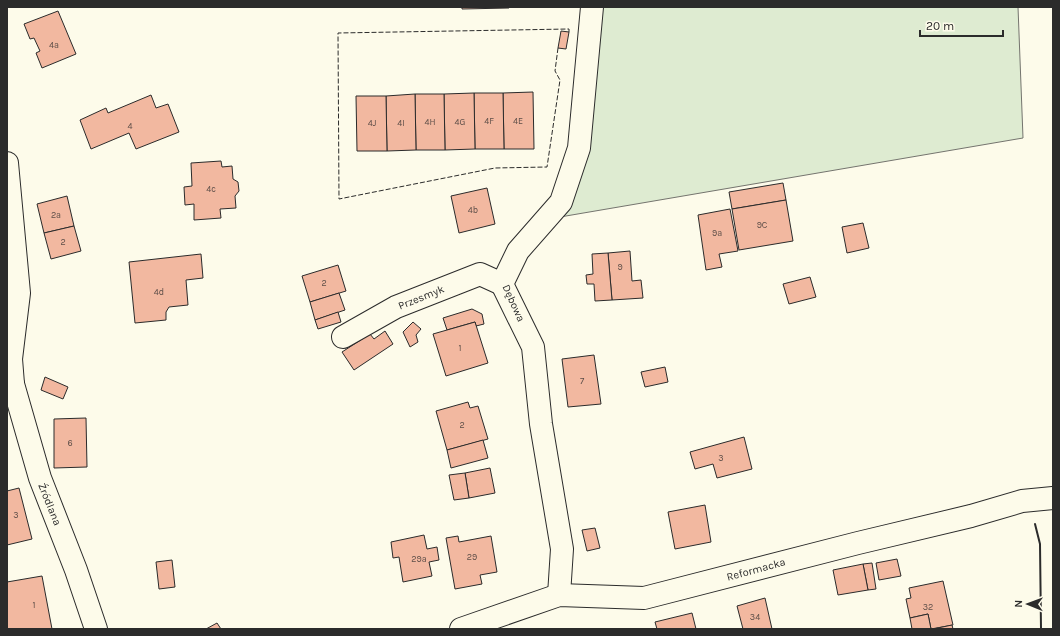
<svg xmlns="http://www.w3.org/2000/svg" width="1060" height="636" font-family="Karla,sans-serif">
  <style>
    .green { fill: #deebd1; stroke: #74746e }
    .building { fill: #f2b8a0; stroke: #2b2b2b }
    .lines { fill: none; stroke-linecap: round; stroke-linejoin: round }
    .minor-casing { stroke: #2b2b2b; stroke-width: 24 }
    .minor { stroke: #fdfbea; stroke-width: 22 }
    .fence { stroke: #2b2b2b; stroke-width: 1; stroke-dasharray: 5 2; stroke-linecap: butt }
    .wall { stroke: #2b2b2b; stroke-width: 2 }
    .labels { text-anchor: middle; stroke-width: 3; stroke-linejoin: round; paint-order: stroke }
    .number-label { font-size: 9px; fill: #5d4e48 }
    .street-label { font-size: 11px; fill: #2b2b2b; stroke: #fdfbea }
  </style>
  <rect width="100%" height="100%" fill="#fdfbea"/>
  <!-- green -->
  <polygon class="green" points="601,7 1018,7 1023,138 560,217 588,156"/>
  <!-- building -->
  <g class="building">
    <polygon points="462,7 509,7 509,8 462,9"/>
    <polygon points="58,11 76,54 42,68 36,53 40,51 34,38 30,39 24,24"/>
    <polygon points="561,31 569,32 566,49 558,48"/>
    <polygon points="533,92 534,149 504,149 503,93"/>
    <polygon points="474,93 503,93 504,149 475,149"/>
    <polygon points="474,93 475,149 445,150 444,94"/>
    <polygon points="415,94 444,94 445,150 416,150"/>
    <polygon points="415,94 416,150 387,151 386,96"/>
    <polygon points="151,95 156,108 168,104 179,132 136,149 129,133 91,149 80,120 106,108 108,113"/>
    <polygon points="356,96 386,96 387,151 357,151"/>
    <polygon points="221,161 222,167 232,166 233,179 238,182 239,191 235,196 236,208 220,209 221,218 194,220 194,204 185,205 184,187 192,186 191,163"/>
    <polygon points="783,183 786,200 732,209 729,192"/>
    <polygon points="487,188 495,224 459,233 451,196"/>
    <polygon points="67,196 74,226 44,233 37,204"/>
    <polygon points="786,200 793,241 739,250 732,209"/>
    <polygon points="730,209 738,251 719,254 722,267 706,270 698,215"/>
    <polygon points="863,223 869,248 847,253 842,227"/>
    <polygon points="74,226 81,251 51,259 44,233"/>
    <polygon points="630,251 632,281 641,280 643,298 612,300 608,253"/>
    <polygon points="608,253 612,300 595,301 594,284 587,284 586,275 593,274 592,254"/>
    <polygon points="201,254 203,278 186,280 188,305 169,307 166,312 166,320 135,323 129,262"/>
    <polygon points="338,265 346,291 310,302 302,276"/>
    <polygon points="810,277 816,297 789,304 783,284"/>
    <polygon points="339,293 345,310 315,320 310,302"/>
    <polygon points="472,309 482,314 484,324 476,326 475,322 447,330 443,318"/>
    <polygon points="338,312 341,322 318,329 315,320"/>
    <polygon points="413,322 421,329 416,335 418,342 410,347 403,332"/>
    <polygon points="475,322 488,363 446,376 433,334"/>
    <polygon points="385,331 393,344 354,370 342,352 370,334 374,339"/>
    <polygon points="594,355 601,404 568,407 562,359"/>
    <polygon points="665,367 668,382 645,387 641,372"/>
    <polygon points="45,377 68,387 63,399 41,390"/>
    <polygon points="468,402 470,408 478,406 488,439 447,450 436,411"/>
    <polygon points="86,418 87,467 54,468 54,419"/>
    <polygon points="744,437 752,469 717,478 713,464 695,469 690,452"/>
    <polygon points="483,440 488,458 451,468 447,450"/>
    <polygon points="490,468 495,493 469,498 465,473"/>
    <polygon points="465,473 469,498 454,500 449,475"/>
    <polygon points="19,488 32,539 7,545 7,491"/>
    <polygon points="705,505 711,542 675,549 668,512"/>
    <polygon points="595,528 600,548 587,551 582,530"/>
    <polygon points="424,535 427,549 437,547 439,560 429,562 432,576 403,582 399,557 393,558 391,542"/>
    <polygon points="458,536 459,542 491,536 497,572 480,575 482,584 455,589 446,538"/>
    <polygon points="897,559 901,576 879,580 876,563"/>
    <polygon points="172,560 175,587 159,589 156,562"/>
    <polygon points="872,563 876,589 868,590 863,564"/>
    <polygon points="863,564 868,590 838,595 833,570"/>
    <polygon points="42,576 52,629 7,629 7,582"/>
    <polygon points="943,581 953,625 931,629 928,614 910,618 906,599 911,598 909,588"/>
    <polygon points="765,598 772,629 743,629 737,606"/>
    <polygon points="692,613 696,629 657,629 655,622"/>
    <polygon points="928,614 931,629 912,629 910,618"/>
    <polygon points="217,623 221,629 206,629"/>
    <polygon points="952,625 953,629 933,629"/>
  </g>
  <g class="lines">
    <defs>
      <g id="minor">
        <polyline points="7,163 19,293 11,359 13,384"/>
        <polyline points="343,337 396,307 480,274 502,284"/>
        <polyline points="7,379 13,384 40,478 76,570 96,629"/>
        <polyline points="559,595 562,549 541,424 533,347 502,284 518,251 561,202 579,148 592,7"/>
        <polyline points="461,629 559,595 644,598 858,543 971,516 1022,501 1053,498"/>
      </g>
    </defs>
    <!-- minor casing -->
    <use href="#minor" class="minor-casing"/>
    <!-- minor -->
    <use href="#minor" class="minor"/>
    <!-- fence -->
    <polyline class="fence" points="558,48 555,71 560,80 547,167 495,168 339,199 338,33 569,29 569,32"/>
    <!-- wall -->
    <polyline class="wall" points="1035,524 1040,544 1041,629"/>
  </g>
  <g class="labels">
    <!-- number labels -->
    <g class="number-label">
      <text x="54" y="48">4a</text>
      <text x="489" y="124">4F</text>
      <text x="518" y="124">4E</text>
      <text x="430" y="125">4H</text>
      <text x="460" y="125">4G</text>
      <text x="372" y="126">4J</text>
      <text x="401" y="126">4I</text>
      <text x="130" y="129">4</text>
      <text x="211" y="192">4c</text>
      <text x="473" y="213">4b</text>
      <text x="56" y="218">2a</text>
      <text x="762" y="228">9C</text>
      <text x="717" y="236">9a</text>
      <text x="63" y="245">2</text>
      <text x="620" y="270">9</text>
      <text x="324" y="286">2</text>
      <text x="159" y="295">4d</text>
      <text x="460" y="351">1</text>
      <text x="582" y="384">7</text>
      <text x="462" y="428">2</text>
      <text x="70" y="446">6</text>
      <text x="721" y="461">3</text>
      <text x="16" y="518">3</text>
      <text x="472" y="560">29</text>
      <text x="419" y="562">29a</text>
      <text x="34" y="608">1</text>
      <text x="928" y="610">32</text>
      <text x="755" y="620">34</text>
    </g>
    <!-- street labels -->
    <g class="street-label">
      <text transform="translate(421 297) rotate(-22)" y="4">Przesmyk</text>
      <text transform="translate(514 303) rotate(66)" y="4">Dębowa</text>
      <text transform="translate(50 504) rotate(68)" y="4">Źródlana</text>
      <text transform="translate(756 569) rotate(-15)" y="4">Reformacka</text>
    </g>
  </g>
  <!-- border -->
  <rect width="1060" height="636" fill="none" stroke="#2b2b2b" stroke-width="16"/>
  <!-- north arrow -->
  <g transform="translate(1028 604) rotate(271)" stroke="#fdfbea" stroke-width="3" paint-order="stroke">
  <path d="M0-3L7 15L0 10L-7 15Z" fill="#2b2b2b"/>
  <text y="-6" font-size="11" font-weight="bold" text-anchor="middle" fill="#2b2b2b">N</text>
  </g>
  <!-- scale -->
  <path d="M920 30v6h83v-6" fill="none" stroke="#2b2b2b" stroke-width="2"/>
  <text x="926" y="30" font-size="12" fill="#2b2b2b" stroke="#fdfbea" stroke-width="3" paint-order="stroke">20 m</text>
</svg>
